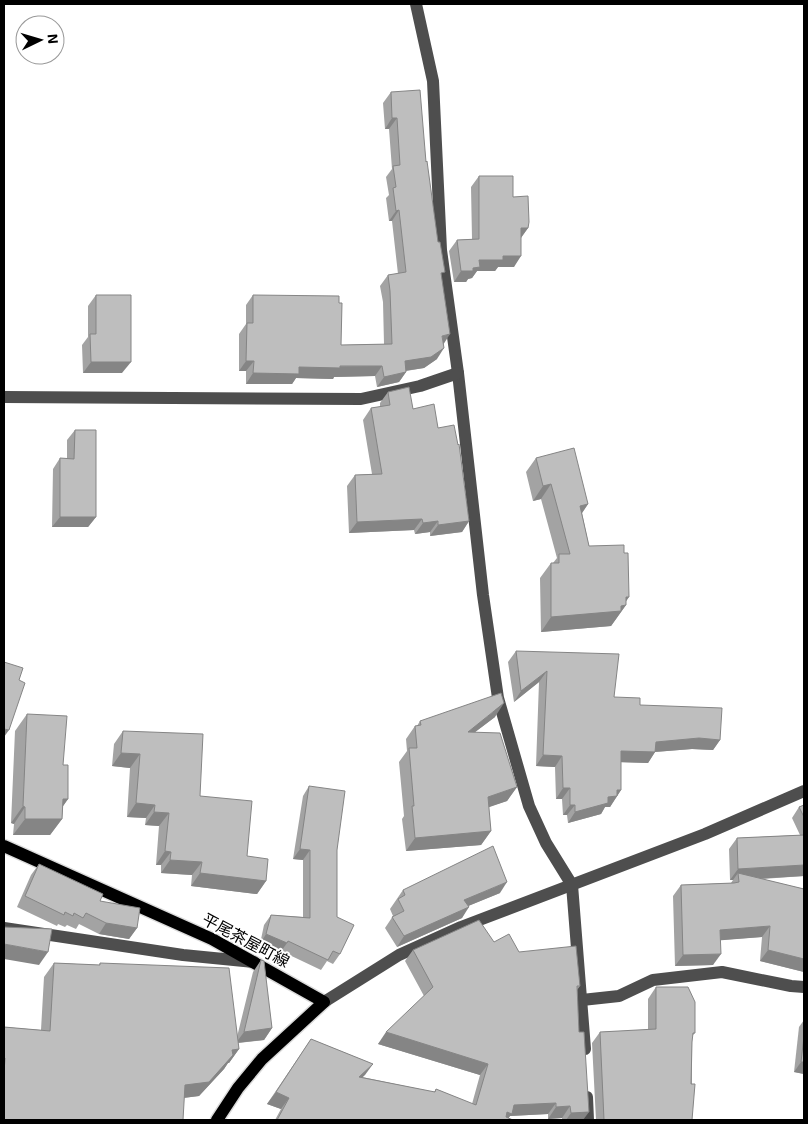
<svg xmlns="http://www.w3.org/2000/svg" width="808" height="1124" font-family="'Exo 2','Noto Sans JP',sans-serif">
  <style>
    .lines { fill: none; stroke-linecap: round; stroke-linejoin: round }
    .major-casing { stroke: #dbdbdb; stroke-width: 15 }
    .minor { stroke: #4e4e4e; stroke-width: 12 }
    .major { stroke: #000; stroke-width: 12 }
    .wall { fill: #a3a3a3 }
    .shaded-wall { fill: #858585 }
    .building { fill: #bebebe; stroke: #858585 }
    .labels { text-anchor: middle; stroke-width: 4; stroke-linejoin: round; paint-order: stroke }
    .street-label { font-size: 16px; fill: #000; stroke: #fff }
  </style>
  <rect width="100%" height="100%" fill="#fff"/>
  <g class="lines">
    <defs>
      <polyline id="major" points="4,846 212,939 324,1002 262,1059 238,1088 217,1120"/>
    </defs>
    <!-- major casing -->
    <use href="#major" class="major-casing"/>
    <!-- minor -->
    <g class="minor">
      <polyline points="416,4 433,81 441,250 458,373 483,595 498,698 529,806 546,843 572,885 585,1049"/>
      <polyline points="4,397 361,399 420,386 458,373"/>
      <polyline points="4,928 183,955 254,962"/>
      <polyline points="582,1000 619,996 653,980 722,972 791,986 804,987"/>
      <polyline points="324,1002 399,955 461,927 705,834 804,791"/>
      <polyline points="587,1097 588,1120"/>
    </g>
    <!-- major -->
    <use href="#major" class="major"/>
  </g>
  <!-- wall -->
  <g class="wall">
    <polygon points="391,92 426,162 441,277 437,359 424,368 406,371 406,372 399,382 377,387 375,376 334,377 333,379 296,378 292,384 246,384 246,371 239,371 239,334 246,324 246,305 253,295 341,345 384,344 383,302 380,286 388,275 398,274 392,221 389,221 386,198 389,195 386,177 392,169 389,129 385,129 383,103"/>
    <polygon points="479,176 513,197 528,228 521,238 514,267 498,267 495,271 477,271 472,278 468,279 466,282 454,282 449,251 457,240 472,239 471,187"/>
    <polygon points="96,295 122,373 83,373 82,345 88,337 88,306"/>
    <polygon points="388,392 413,409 438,428 469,521 462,532 430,536 430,532 415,534 414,530 349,533 347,486 355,475 372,474 363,420 371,408 380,407 380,403"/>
    <polygon points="75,430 96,517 88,527 52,527 53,469 60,458 67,459 67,440"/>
    <polygon points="536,458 588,504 582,513 589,546 624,553 626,605 611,626 541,632 540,578 551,563 553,563 557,558 541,499 533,501 526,472"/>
    <polygon points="516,651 614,697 640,705 720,740 713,750 692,749 655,752 648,763 621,762 621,790 610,807 605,807 601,814 568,823 567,815 563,815 562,799 556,799 555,767 536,766 539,682 514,702 508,662"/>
    <polygon points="27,714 63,765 68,799 63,806 62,819 50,835 13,835 14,824 11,823 15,731"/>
    <polygon points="495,717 475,732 517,787 507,801 488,807 491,831 481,845 406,851 402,819 404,816 399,762 407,751 406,739 415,726 417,726 420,721"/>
    <polygon points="123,731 200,796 266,881 257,894 191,886 192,875 161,873 161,865 156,865 159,826 145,825 146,818 127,817 130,768 112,766 114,744"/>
    <polygon points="309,786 337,850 337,917 340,954 333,964 327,961 321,970 281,951 280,953 260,944 264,925 271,915 303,917 303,860 293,859 303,796"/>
    <polygon points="804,805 804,876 762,879 804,889 804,972 760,961 762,937 720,940 713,965 675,966 673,896 681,885 731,883 733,880 730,880 729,849 737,838 800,835 792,818 799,807"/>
    <polygon points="39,864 100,901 137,928 129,939 99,934 79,924 76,929 67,925 65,927 58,924 57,926 17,907 31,875"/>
    <polygon points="403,890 500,893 468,906 462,918 397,947 385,928 393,916 390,909"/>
    <polygon points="494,942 519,952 580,986 577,990 583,1120 562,1120 562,1118 548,1119 548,1114 510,1116 508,1119 513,1120 275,1120 281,1109 267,1104 311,1039 373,1064 362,1077 434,1092 436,1089 472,1104 480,1075 378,1044 424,996 405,961 413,950"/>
    <polygon points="261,960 272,1028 264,1040 238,1043 239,1049 229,1063 228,1063 224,1069 199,1096 4,1120 4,1027 41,1030 44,977 54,963 99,965 100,963 237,1037 253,972"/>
    <polygon points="656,987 695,1033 692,1036 692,1120 596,1120 592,1043 600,1032 648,1030 648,999"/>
    <polygon points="804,1020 804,1074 794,1072 799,1027"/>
  </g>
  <!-- shaded-wall -->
  <g class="shaded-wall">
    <polygon points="392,118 397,118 389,129 385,129"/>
    <polygon points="399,210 392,221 389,221 396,211"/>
    <polygon points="521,228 528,228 520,239"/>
    <polygon points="503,256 521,256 514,267 498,267 495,271 477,271 472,278 468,279 466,282 454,282 461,271 479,260"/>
    <polygon points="450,334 443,345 442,336"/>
    <polygon points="444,348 437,359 424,368 397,372 405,361"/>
    <polygon points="246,361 254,361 246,371 239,371"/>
    <polygon points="91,362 131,362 122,373 83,373"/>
    <polygon points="382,366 375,376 334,377 333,379 296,378 292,384 246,384 253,373 299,367"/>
    <polygon points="406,372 399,382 377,387 384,377"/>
    <polygon points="551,484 541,499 533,501 543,486"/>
    <polygon points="588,504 578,519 580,506"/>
    <polygon points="60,517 96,517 88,527 52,527"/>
    <polygon points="422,519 414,530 349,533 357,522"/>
    <polygon points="438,521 430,532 415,534 423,523"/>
    <polygon points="469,521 462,532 430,536 438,525"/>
    <polygon points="626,597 629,597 623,606 626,605 611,626 541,632 551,617"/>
    <polygon points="547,671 539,682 514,702 521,691"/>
    <polygon points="504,703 495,717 458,745 468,732"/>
    <polygon points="4,729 9,730 4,737"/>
    <polygon points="699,738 720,740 713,750 692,749 654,752 655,752 648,763 613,762 621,751 656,742"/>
    <polygon points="121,753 140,754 130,768 112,766"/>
    <polygon points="543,755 562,756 555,767 536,766"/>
    <polygon points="517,787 507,801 478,811 488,797"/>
    <polygon points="563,788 570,788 562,799 556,799"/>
    <polygon points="617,790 621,790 610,807 605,807 601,814 568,823 575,812 608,797"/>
    <polygon points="63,799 68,799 56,816"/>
    <polygon points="136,803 155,805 146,818 127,817"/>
    <polygon points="570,805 575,805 567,815 563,815"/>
    <polygon points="23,806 25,807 14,824 11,823"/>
    <polygon points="154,812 169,813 159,826 145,825"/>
    <polygon points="25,819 62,819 50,835 13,835"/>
    <polygon points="491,831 481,845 406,851 415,838"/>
    <polygon points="300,849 310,850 303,860 293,859"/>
    <polygon points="165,851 171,852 161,865 156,865"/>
    <polygon points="170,860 202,862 192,875 161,873"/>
    <polygon points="804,865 804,876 739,880 738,873 733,880 730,880 738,869"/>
    <polygon points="200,873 266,881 257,894 191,886"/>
    <polygon points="507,882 500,893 456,911 464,900"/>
    <polygon points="469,907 462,918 397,947 404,936"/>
    <polygon points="106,923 137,928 129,939 99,934"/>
    <polygon points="770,926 762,937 712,941 720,930"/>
    <polygon points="266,934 287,943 280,953 260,944"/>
    <polygon points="4,944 48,952 39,965 4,959"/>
    <polygon points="768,950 804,959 804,972 760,961"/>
    <polygon points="721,954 713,965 675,966 683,955"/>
    <polygon points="272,1028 264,1040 236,1043 244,1032"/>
    <polygon points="386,1032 488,1064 480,1075 378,1044"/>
    <polygon points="239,1049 229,1063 228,1063 224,1069 199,1096 175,1099 185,1085 232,1050"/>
    <polygon points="801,1062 804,1062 804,1074 794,1072"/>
    <polygon points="373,1064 365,1075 351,1088 359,1077"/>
    <polygon points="276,1092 289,1098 281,1109 267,1104"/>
    <polygon points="556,1103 548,1114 510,1116 507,1120 502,1120 507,1112 514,1105"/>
    <polygon points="570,1106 562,1118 548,1119 556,1107"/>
    <polygon points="589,1112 583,1120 566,1120 571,1113"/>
  </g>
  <!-- building -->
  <g class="building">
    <polygon points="420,90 426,162 427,161 438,242 440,242 445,272 441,273 450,334 442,336 444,348 431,357 405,361 406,372 384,377 382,366 340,366 340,368 299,367 299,374 253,373 254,361 246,361 247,323 253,323 253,295 339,296 339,303 342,303 341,345 392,344 390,291 388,275 406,272 399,210 396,211 393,188 396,187 393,166 400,165 397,118 392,118 391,92"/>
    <polygon points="479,176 513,176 513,197 528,196 529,222 528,228 521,228 521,256 503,256 503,260 479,260 480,267 473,268 473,271 461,271 457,240 479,239"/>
    <polygon points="96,295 131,295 131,362 91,362 90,334 96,334"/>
    <polygon points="409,387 413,409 434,404 438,428 454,425 458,445 459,444 469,521 438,525 438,521 423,523 422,519 357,522 355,475 382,474 371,408 390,405 388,392"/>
    <polygon points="75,430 96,430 96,517 60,517 60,458 74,459"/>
    <polygon points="574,448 588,504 580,506 589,546 624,545 624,553 628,553 629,597 626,597 626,605 621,606 621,611 551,617 551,563 559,563 559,554 570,554 551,484 543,486 536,458"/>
    <polygon points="516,651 619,654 614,697 640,698 640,705 722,708 720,740 699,738 656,742 655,752 621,751 621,790 617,790 617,796 608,797 608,803 575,812 575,805 570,805 570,788 563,788 562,756 543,755 547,671 521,691"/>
    <polygon points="4,662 23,668 19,680 25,683 9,730 4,729"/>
    <polygon points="501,693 504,703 468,732 500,733 517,787 488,797 491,831 415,838 412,806 414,806 409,748 417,748 415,726 421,725 420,721"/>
    <polygon points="27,714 67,716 63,765 68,765 68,799 63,799 62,819 25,819 25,807 23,806"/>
    <polygon points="123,731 203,734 200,796 252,801 247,856 268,859 266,881 200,873 202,862 170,860 171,852 165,851 169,813 154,812 155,805 136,803 140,754 121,753"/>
    <polygon points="309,786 345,791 337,850 337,917 354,925 340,954 333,951 328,960 288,941 287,943 266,934 271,915 310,918 310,850 300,849"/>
    <polygon points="804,805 804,817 799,807"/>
    <polygon points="804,835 804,865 738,869 737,838"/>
    <polygon points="493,846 507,882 464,900 469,907 404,936 392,917 404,911 398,899 405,895 403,890"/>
    <polygon points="39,864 103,894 100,901 140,908 137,928 106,923 86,913 83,918 74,913 73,916 65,912 64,915 25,896"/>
    <polygon points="738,873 804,889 804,959 768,950 770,926 720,930 721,954 683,955 681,885 734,883 739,882"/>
    <polygon points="479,920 494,942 509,934 519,952 576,946 580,986 577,986 579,1032 584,1032 589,1112 571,1113 570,1106 556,1107 556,1103 514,1105 512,1114 507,1112 506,1117 513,1120 277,1120 289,1098 276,1092 311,1039 373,1064 359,1077 435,1092 436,1089 476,1105 488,1064 386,1032 433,987 413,950"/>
    <polygon points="4,927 52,929 48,952 4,944"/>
    <polygon points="261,960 264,961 272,1028 244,1032"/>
    <polygon points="54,963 100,965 100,963 229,968 239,1049 232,1050 233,1055 209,1082 185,1085 183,1120 4,1120 4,1073 5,1058 4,1058 4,1027 50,1031"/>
    <polygon points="656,987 688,987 695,1002 695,1033 693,1033 692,1042 691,1084 695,1084 692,1120 604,1120 600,1032 656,1029"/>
    <polygon points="804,1036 804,1062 801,1062"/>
  </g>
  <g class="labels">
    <!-- street labels -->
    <g class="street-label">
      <text transform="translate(246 940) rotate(28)" y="6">平尾茶屋町線</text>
    </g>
  </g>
  <!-- border -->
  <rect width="808" height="1124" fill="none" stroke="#000000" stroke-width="10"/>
  <!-- north arrow -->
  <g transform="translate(40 40) rotate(85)"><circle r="24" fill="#ffffff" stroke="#999999"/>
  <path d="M0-4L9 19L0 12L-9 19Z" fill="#000000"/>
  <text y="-8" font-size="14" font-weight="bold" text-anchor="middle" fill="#000000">N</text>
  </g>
</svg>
